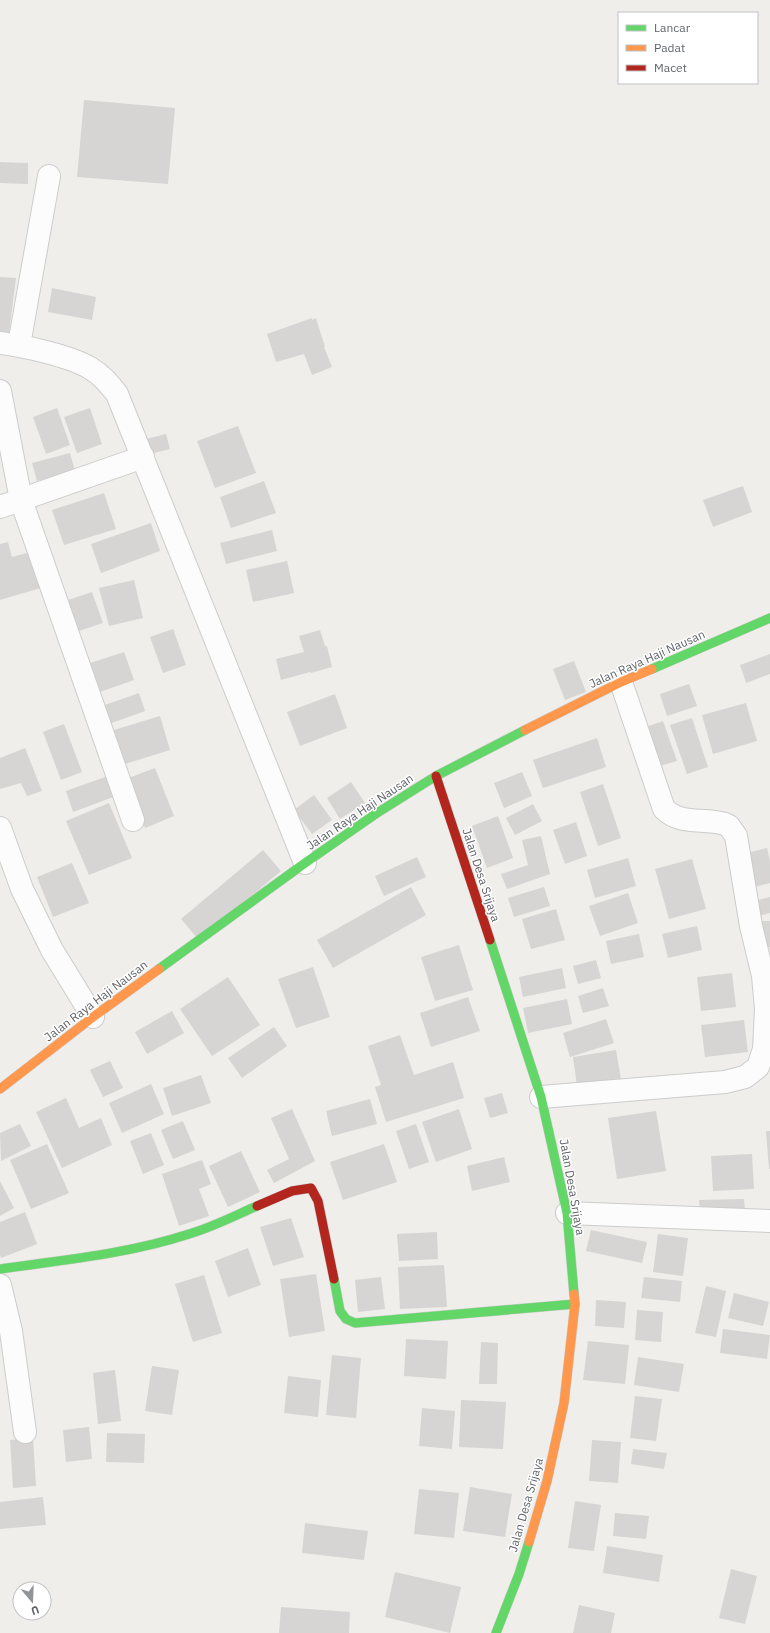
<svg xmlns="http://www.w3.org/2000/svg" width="770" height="1633" font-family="'IBM Plex Sans',sans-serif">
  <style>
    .building { fill: #d6d5d3 }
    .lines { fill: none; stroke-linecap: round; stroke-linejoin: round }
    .street-casing { stroke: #cbcccc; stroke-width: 24 }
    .fast-casing { stroke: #cacacb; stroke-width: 10 }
    .slow-casing { stroke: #cacacb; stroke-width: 10 }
    .jam-casing { stroke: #cacacb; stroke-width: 10 }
    .street { stroke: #fdfcfc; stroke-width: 22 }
    .fast { stroke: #63d668; stroke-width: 9 }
    .slow { stroke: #ff974d; stroke-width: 9 }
    .jam { stroke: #b3261e; stroke-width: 9 }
    .labels { text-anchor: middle; stroke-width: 3; stroke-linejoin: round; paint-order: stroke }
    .street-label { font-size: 12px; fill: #5f6368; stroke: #fff }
  </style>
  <rect width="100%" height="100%" fill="#efeeea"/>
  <!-- building -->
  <g class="building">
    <polygon points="84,100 175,108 168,184 77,177"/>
    <polygon points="0,162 28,163 28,184 0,183"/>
    <polygon points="0,277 16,278 9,333 0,332"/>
    <polygon points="52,288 96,297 92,320 48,312"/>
    <polygon points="312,318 312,320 316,318 325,347 324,347 332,367 312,375 304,354 276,362 267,334"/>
    <polygon points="57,408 70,445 46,454 33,417"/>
    <polygon points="90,408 102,444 77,453 64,417"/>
    <polygon points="238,426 256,473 215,488 197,441"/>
    <polygon points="166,434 170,449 146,455 142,440"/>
    <polygon points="70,453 75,471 37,481 32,463"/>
    <polygon points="264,481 276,513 231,528 220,497"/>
    <polygon points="743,486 752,512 713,527 703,500"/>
    <polygon points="104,493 116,529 64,545 52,510"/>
    <polygon points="151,523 160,551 101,573 91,544"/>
    <polygon points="272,530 277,551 226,564 220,543"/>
    <polygon points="8,542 12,557 34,551 44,587 0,600 0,544"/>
    <polygon points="287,561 294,593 253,602 246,570"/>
    <polygon points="134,580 143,618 109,626 99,588"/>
    <polygon points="92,592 103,623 73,633 62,602"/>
    <polygon points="173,629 186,665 163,673 150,637"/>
    <polygon points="320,630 325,646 327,646 332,667 311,673 310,672 281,680 276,659 304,652 299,636"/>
    <polygon points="124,652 134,680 94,694 84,665"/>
    <polygon points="770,654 770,674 746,683 740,665"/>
    <polygon points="574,661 586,692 565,700 553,669"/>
    <polygon points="689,684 697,706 667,716 660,694"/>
    <polygon points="139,693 145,711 109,724 102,706"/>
    <polygon points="335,694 347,728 300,746 287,712"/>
    <polygon points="746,703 757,741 713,754 702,715"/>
    <polygon points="160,716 170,750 125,764 114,730"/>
    <polygon points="692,718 708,767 687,774 670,725"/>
    <polygon points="663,721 677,761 656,767 643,728"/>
    <polygon points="64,724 82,772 61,780 43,732"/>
    <polygon points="597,738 606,767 543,788 533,760"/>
    <polygon points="25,748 42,791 27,796 21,783 0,789 0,758"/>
    <polygon points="155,768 174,816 145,828 126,779"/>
    <polygon points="522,772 532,796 504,808 494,783"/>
    <polygon points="108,776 116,796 73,812 66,791"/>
    <polygon points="351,782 365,803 340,819 327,798"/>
    <polygon points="603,784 621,838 598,846 580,792"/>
    <polygon points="314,795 332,820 312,834 294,810"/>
    <polygon points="109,803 132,858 89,875 66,821"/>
    <polygon points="533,804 542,821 515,835 506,818"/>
    <polygon points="498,816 513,858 487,868 472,826"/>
    <polygon points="576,822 587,856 565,864 553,830"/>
    <polygon points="541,836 550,874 507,889 501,874 528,865 522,840"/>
    <polygon points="767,848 770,861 770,883 751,888 743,854"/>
    <polygon points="263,850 281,871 199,940 181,919"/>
    <polygon points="417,857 426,877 384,896 375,876"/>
    <polygon points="628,858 636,886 595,898 587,870"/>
    <polygon points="692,859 706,909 669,919 655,869"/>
    <polygon points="72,863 89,903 53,917 37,877"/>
    <polygon points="411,887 426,915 333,968 317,940"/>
    <polygon points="544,887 550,906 514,917 508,898"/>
    <polygon points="628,893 638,923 600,936 589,906"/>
    <polygon points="770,897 770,913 751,918 747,903"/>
    <polygon points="556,909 565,940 531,949 522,919"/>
    <polygon points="762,921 770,921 770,947 763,948"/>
    <polygon points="697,926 702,950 668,958 662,934"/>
    <polygon points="639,934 644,957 611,964 606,941"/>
    <polygon points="459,945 473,990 435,1001 421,957"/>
    <polygon points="596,960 601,978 578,984 573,966"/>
    <polygon points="313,967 330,1017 296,1028 278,979"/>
    <polygon points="562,968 566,988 523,997 519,977"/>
    <polygon points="732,973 736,1007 701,1011 697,977"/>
    <polygon points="228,977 260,1025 212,1056 180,1009"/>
    <polygon points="603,988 609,1006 583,1013 578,996"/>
    <polygon points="468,997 480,1031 431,1047 420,1013"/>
    <polygon points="567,999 572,1024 528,1033 523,1008"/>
    <polygon points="172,1011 184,1033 147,1054 135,1032"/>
    <polygon points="606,1019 614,1043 570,1057 563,1033"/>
    <polygon points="744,1020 748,1052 705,1057 701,1025"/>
    <polygon points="274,1027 287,1046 242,1078 228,1058"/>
    <polygon points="400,1035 414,1075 453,1062 464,1098 386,1122 375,1087 381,1085 368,1046"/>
    <polygon points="616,1050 621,1079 577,1086 573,1057"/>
    <polygon points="110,1061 123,1088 103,1097 90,1070"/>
    <polygon points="201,1075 211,1103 172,1116 163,1088"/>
    <polygon points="151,1084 164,1114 122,1133 109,1103"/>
    <polygon points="502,1093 508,1113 490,1118 484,1098"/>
    <polygon points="66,1098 79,1128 101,1118 112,1145 62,1168 36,1112"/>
    <polygon points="370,1099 377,1124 332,1136 326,1111"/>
    <polygon points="292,1109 315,1161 274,1183 267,1170 289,1159 271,1118"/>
    <polygon points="459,1109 472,1149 436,1162 422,1122"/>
    <polygon points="656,1111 666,1171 617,1179 608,1118"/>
    <polygon points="183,1121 195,1150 173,1159 161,1130"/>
    <polygon points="20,1124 31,1146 1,1161 0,1133"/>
    <polygon points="416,1124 429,1162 409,1169 396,1131"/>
    <polygon points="766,1131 770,1131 770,1169 769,1169"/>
    <polygon points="151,1133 164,1165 143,1174 130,1141"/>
    <polygon points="47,1144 69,1193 31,1209 10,1160"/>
    <polygon points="384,1144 397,1182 343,1200 330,1162"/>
    <polygon points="241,1151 260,1192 228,1207 209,1166"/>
    <polygon points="752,1154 754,1189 713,1191 711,1156"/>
    <polygon points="504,1157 510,1182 472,1191 467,1166"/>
    <polygon points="202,1160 211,1184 199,1189 209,1216 179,1226 162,1174"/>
    <polygon points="0,1181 14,1208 0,1216"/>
    <polygon points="744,1199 745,1211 700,1212 699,1200"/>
    <polygon points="25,1212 37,1244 1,1258 0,1255 0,1222"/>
    <polygon points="291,1218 304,1257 273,1266 260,1227"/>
    <polygon points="591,1230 647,1242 642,1263 586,1251"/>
    <polygon points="437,1232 438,1259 399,1261 397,1234"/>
    <polygon points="658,1234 688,1238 683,1276 653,1272"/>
    <polygon points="248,1248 261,1285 228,1297 215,1261"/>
    <polygon points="444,1265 447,1307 400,1309 398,1267"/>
    <polygon points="316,1274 325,1331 289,1337 280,1279"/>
    <polygon points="204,1275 222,1333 193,1342 175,1284"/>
    <polygon points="381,1277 385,1309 358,1312 355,1280"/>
    <polygon points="644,1277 682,1281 680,1302 641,1298"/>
    <polygon points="706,1286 726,1291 716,1337 695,1333"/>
    <polygon points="734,1293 769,1302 763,1326 728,1318"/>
    <polygon points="596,1300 626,1302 624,1328 595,1326"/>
    <polygon points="637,1310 663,1312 661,1342 635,1340"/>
    <polygon points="723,1329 770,1335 767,1359 720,1353"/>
    <polygon points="406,1339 448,1341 446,1379 404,1376"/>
    <polygon points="588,1341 629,1345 625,1384 583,1380"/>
    <polygon points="481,1342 498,1343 497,1384 479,1384"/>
    <polygon points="332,1355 361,1358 356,1418 326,1415"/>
    <polygon points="638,1357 684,1364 679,1392 634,1385"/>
    <polygon points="152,1366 179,1370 172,1415 145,1411"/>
    <polygon points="115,1370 121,1421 98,1424 93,1373"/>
    <polygon points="288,1376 321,1380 318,1417 284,1413"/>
    <polygon points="635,1396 662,1399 656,1441 630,1438"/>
    <polygon points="461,1400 506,1402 503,1449 459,1447"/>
    <polygon points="422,1408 455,1411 452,1449 419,1446"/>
    <polygon points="89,1427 92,1459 66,1462 63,1430"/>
    <polygon points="107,1433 145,1434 144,1463 106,1462"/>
    <polygon points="33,1438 36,1486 13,1488 10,1440"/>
    <polygon points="592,1440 621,1442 618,1483 589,1481"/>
    <polygon points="633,1449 667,1453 664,1469 631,1464"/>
    <polygon points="470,1487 512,1494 505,1537 463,1531"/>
    <polygon points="419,1489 459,1493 454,1538 414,1534"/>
    <polygon points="43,1497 46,1525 0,1529 0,1502"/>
    <polygon points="575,1501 601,1505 594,1551 568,1548"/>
    <polygon points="615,1513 649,1516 646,1539 613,1536"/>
    <polygon points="305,1523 368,1531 364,1560 302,1553"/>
    <polygon points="607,1546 663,1555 659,1582 603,1573"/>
    <polygon points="731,1569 757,1576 745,1624 719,1618"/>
    <polygon points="395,1572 461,1587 450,1633 385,1617"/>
    <polygon points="579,1605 615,1613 611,1633 573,1633"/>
    <polygon points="281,1607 350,1612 349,1633 279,1633"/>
  </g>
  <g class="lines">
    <defs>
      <g id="street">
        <path d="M0,343C24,346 70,356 90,368C102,375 109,384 117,394L305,863"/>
        <polyline points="19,345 49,176"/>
        <polyline points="0,391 21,500 133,820"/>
        <polyline points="0,507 143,457"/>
        <polyline points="0,828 22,889 52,950 93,1017"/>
        <path d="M541,1097L725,1082L745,1077L758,1067L764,1049L766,1009L763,976L751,926L736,836L729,826L725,824C703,817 682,826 664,809L621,682"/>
        <polyline points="567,1213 770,1221"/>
        <polyline points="0,1285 11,1331 25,1432"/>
      </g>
      <g id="fast">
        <polyline points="652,669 770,618"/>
        <polyline points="490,940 541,1097 567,1213 574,1294"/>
        <polyline points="159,969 305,863 377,813 436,776 525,730"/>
        <path d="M0,1269C63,1260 128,1254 189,1234C213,1227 234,1216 257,1206"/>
        <polyline points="334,1279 340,1311 346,1319 355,1323 575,1304"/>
        <polyline points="496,1633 519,1574 529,1542"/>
      </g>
      <g id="slow">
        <polyline points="525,730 621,682 652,669"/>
        <polyline points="0,1089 93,1017 159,969"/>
        <polyline points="529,1542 547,1481 564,1403 575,1304 574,1294"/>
      </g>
      <g id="jam">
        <polyline points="436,776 490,940"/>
        <polyline points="257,1206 292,1191 311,1188 318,1201 334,1279"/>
      </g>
    </defs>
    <!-- street casing -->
    <use href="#street" class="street-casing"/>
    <!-- fast casing -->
    <use href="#fast" class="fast-casing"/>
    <!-- slow casing -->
    <use href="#slow" class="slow-casing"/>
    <!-- jam casing -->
    <use href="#jam" class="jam-casing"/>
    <!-- street -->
    <use href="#street" class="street"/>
    <!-- fast -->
    <use href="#fast" class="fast"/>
    <!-- slow -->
    <use href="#slow" class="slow"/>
    <!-- jam -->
    <use href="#jam" class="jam"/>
  </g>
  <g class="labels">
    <!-- street labels -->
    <g class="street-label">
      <text transform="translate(647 659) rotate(-24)" y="4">Jalan Raya Haji Nausan</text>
      <text transform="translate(360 812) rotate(-34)" y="4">Jalan Raya Haji Nausan</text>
      <text transform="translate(481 875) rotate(72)" y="4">Jalan Desa Srijaya</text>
      <text transform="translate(96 1001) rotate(-37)" y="4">Jalan Raya Haji Nausan</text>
      <text transform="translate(572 1187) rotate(80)" y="4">Jalan Desa Srijaya</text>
      <text transform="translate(526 1505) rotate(-74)" y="4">Jalan Desa Srijaya</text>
    </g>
  </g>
  <!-- legend -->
  <rect x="618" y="12" width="140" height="72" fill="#ffffff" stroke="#bfc1c3"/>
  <rect x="626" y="25" width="20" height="6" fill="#63d668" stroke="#bfc1c3"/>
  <text x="654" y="32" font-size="12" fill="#5f6368">Lancar</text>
  <rect x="626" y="45" width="20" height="6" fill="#ff974d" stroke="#bfc1c3"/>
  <text x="654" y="52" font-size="12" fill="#5f6368">Padat</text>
  <rect x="626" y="65" width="20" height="6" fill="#b3261e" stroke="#bfc1c3"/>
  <text x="654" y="72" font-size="12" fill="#5f6368">Macet</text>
  <!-- north arrow -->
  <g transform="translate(32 1601) rotate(161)"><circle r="19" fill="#ffffff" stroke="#bfc1c3"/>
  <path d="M0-3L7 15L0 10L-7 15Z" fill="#919496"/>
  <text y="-6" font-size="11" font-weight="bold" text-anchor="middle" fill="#5f6368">U</text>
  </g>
</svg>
